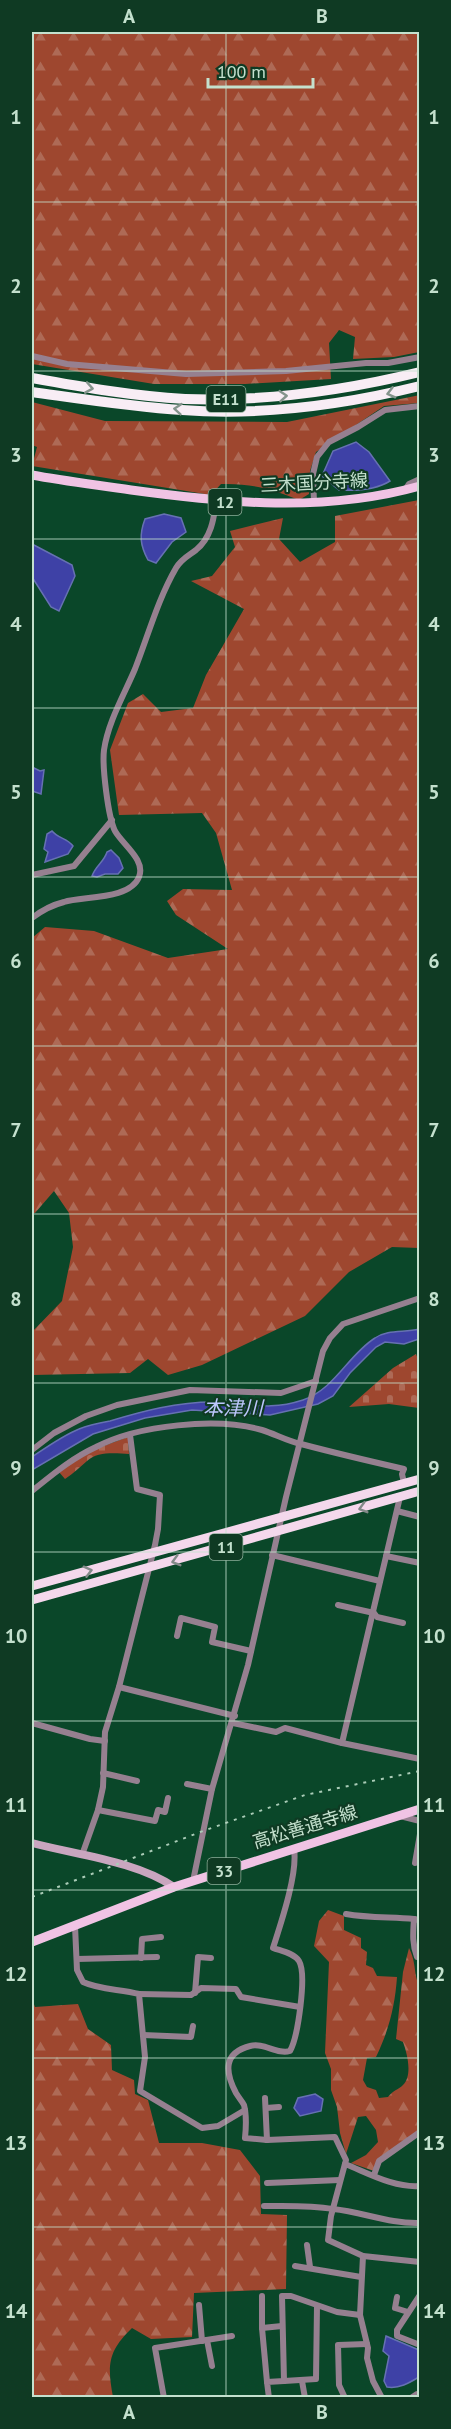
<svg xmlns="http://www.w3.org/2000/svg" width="451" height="2429" font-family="'PT Sans','Noto Sans JP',sans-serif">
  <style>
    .forest { fill: url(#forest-firs) }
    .cemetery { fill: url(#cemetery-stones) }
    .water { fill: #3e41a6; stroke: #6671b2; stroke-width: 1.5 }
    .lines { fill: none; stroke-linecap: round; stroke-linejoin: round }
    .minor { stroke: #968090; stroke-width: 6 }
    .secondary { stroke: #c9a6bf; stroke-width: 8 }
    .primary { stroke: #f0c3e4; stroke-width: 9 }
    .trunk { stroke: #f4d8ec; stroke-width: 9 }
    .motorway { stroke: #f8edf5; stroke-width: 10 }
    .rail { stroke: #aaccb7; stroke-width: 2; stroke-dasharray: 3 6; stroke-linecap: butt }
    .oneway { stroke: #84948c }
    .oneway2 { stroke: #828988 }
    .grid { fill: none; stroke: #c4e1ce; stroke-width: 1.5; stroke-opacity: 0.55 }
    .labels { text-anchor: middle; stroke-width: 4.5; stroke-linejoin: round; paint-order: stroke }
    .shield { fill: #0f3a23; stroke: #8eaf9b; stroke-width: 1.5 }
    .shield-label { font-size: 16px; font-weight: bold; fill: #c4e1ce }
    .street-label { font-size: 18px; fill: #c4e1ce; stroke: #0f3a23 }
    .water-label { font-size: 20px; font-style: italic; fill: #bcc6fc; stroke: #0f3a23 }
    .neatline { fill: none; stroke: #c4e1ce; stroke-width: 2 }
    .grid-label { font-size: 20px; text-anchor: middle; font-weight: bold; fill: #c4e1ce }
  </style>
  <defs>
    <pattern id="forest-firs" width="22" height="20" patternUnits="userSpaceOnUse" patternTransform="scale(1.5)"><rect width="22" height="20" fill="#9e472f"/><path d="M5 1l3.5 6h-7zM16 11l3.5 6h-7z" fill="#ae6a56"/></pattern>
    <pattern id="cemetery-stones" width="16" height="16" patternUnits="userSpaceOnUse" patternTransform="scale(1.5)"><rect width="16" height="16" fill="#9e472f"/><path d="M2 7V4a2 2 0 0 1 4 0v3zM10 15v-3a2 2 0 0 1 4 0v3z" fill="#ae6a56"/></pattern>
  </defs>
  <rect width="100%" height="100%" fill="#0a4729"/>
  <!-- forest -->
  <g class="forest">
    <polygon points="32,32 419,32 419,352 394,357 353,359 355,337 339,330 329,343 331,379 245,384 154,384 32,364"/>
    <path d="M420,395L419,403L384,406L316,452L310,471L309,494L299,500C272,489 250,483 221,484L211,495L32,466L37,447L32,445V402L105,421L287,422Z"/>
    <polygon points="419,500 419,1248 392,1247 349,1272 305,1316 202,1365 168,1375 148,1359 130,1373 32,1375 32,1332 62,1301 73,1247 69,1213 54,1191 35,1213 32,1213 32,938 45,927 94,931 168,958 228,949 176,915 167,901 183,889 232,890 216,833 202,813 119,815 110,750 128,703 143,694 161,712 193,708 206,675 244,609 191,581 212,576 235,547 230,531 283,518 279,539 300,562 335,542 335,516"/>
    <path d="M328,1910L344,1916V1930L361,1938V1948L367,1952L366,1965L373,1968L377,1976L397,1977C395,2006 389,2030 376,2057L367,2058L363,2080L367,2087L376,2090L379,2098L388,2097C393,2090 398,2090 403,2085C413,2075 407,2053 403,2042L396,2039L403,1972L409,1948C417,1964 413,1974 420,1987L419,2130L377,2160L374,2171L351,2163L366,2155L378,2142L376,2130L366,2116L358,2117L346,2154L340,2133L337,2107L331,2090V2069L325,2053L329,1962L314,1946L319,1921Z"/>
    <path d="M32,1999L35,2007L78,2004L88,2029L111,2045L112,2070L134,2080L135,2094L148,2100L159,2143H202L240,2150L260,2176L261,2214L287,2215L286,2289L194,2293L192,2337L151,2339L132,2328C108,2351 107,2365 113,2397H32Z"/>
  </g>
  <!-- cemetery -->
  <g class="cemetery">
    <polygon points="416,1354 419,1362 419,1408 389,1404 349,1407 393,1368"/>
    <path d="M128,1437L129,1454C116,1453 97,1451 87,1461C80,1467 74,1473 65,1479L59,1472L90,1451Z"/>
  </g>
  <!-- water -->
  <g class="water">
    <path d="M356,442L369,452L390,481C376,490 356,491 339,490L322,476L333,451Z"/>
    <path d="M164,514L181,518L186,532L172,542L156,563L148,560C140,545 139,535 145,519Z"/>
    <polygon points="32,544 72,565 75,576 59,611 51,607 32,577"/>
    <polygon points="34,768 40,771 44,770 41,794 32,791 32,771"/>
    <path d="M52,831C59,839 67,838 73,846L68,854L45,862L48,852L44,849L47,834Z"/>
    <path d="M111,850L119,858L123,868L118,874H105L97,877L92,876C96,865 104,862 107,852Z"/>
    <path d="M419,1329V1339L404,1344L385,1342L376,1347L350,1373L333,1396L318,1404L270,1415L192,1410L145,1418L93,1434L32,1470V1457C47,1447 62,1436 79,1429C88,1425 99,1423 110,1421C143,1411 177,1402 213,1402C248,1402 266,1412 303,1400C335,1389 348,1355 375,1338C388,1329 405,1333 419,1329Z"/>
    <polygon points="315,2094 323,2099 321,2111 300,2116 294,2108 298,2098"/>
    <path d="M386,2336L419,2350V2377C409,2383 399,2389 387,2387L384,2381L389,2356L383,2351Z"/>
  </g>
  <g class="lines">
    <!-- minor -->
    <g class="minor">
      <polyline points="32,356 67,364 186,374 286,371 366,363 388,363 420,357"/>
      <polyline points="405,490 409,484 420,479"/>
      <polyline points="314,503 313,474 317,457 329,442 358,427 385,410 420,406"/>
      <polyline points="32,875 74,866 112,820"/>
      <path d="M32,918C41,911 52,905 64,902C83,896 130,900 139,877C146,860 123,845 115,831C108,817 102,766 104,750C108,722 124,695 135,669C148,636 158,599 176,568C181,559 188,556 196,550C211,538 214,519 216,501"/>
      <polyline points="32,1450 54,1433 86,1416 117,1405 190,1390 281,1393 316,1381"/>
      <path d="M32,1491C52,1475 72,1458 96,1447C138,1425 217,1417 262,1430C275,1434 287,1441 301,1444C335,1453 369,1461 404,1469L402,1474L404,1483"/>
      <polyline points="400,1497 342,1743 420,1759"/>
      <polyline points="397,1511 420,1517"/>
      <polyline points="272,1555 380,1581"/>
      <polyline points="386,1556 420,1563"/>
      <polyline points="338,1605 374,1613 377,1617 403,1623"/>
      <polyline points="177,1636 181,1618 215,1627 212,1642 251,1651"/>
      <polyline points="119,1687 235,1716"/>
      <polyline points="32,1723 90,1739 105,1741"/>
      <polyline points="233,1723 276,1732 285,1728 342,1743"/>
      <polyline points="103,1773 137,1781"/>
      <polyline points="187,1784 212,1789"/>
      <polyline points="98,1810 155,1821 158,1810 165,1812 168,1798"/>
      <polyline points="400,1816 420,1821"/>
      <path d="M294,1849C298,1873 281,1923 273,1948C281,1951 294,1953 299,1961C307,1974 298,2037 290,2051C277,2055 264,2042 250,2046C223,2053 225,2072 236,2093C239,2098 242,2101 244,2105C247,2116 246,2128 245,2138L267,2140L335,2137L346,2160L331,2216L328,2240L363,2256L420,2262"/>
      <polyline points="82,1855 98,1810 103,1787 105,1732 119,1687 155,1545 158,1529 160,1495 137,1489 130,1435"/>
      <polyline points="415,1863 420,1834"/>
      <polyline points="193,1881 212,1789 248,1665 286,1497 323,1351 330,1338 343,1324 420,1298"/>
      <path d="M346,1914C368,1918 391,1917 414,1919"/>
      <path d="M75,1926L77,1970L83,1982C100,1990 121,1989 139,1994L145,2057L140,2091L202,2128L218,2126L245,2110"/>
      <path d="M417,1957C412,1944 413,1933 414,1919L420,1920"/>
      <polyline points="141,1958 142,1939 161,1937"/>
      <polyline points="77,1959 157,1957"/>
      <polyline points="195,1993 198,1957 211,1958"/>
      <polyline points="139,1994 191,1995 201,1988 236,1989 241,1997 300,2007"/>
      <polyline points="143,2035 191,2037 193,2026"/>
      <polyline points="265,2098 267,2140"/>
      <polyline points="266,2108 279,2107"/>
      <path d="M345,2164C368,2173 394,2188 420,2186"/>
      <polyline points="374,2175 379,2161 420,2132"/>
      <polyline points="267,2183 340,2180"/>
      <path d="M264,2206C287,2206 310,2205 333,2209C363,2212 389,2224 420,2223"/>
      <polyline points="307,2245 310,2267"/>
      <polyline points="363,2256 360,2315 368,2348 367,2358 373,2381 382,2398"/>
      <polyline points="295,2266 361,2277"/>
      <polyline points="420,2295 397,2330 397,2336 420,2345"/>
      <polyline points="262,2296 262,2328 282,2326"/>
      <polyline points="397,2297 395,2308 408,2312"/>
      <polyline points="199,2305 202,2341"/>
      <polyline points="262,2328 267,2382"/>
      <polyline points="207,2340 212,2366"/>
      <polyline points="284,2381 316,2379 317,2306"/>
      <polyline points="302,2381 305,2398"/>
      <polyline points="164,2398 155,2348 232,2336"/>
      <polyline points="269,2398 267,2382 284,2381 282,2296 291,2296 337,2312 360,2315"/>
      <polyline points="345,2398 339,2385 338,2345 367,2344"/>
      <polyline points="411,2398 417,2394 420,2396"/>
    </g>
    <!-- secondary -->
    <path class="secondary" d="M32,1843C77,1855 136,1861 174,1887"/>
    <!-- primary -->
    <g class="primary">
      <path d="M32,475C64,481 98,485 131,490C227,503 324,513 420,486"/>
      <polyline points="32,1942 174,1887 420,1809"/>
    </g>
    <!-- trunk -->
    <g class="trunk">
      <polyline points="32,1586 420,1479"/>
      <polyline points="32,1600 420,1491"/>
    </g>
    <!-- motorway -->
    <g class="motorway">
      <path d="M32,378C82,387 133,396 185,399C265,402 342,391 420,372"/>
      <path d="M32,392C82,399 132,407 182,410C262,416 343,405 420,386"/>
    </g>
    <!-- rail -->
    <polyline class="rail" points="32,1897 203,1831 305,1795 420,1771"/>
  </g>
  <!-- one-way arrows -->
  <defs><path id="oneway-chevron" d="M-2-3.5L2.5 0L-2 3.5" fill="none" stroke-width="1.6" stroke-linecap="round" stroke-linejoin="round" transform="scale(1.5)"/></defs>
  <g class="oneway">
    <use href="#oneway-chevron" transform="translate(89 388) rotate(10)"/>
    <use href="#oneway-chevron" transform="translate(391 393) rotate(166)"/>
    <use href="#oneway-chevron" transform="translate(283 396) rotate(-4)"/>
    <use href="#oneway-chevron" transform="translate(178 409) rotate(-175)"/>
  </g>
  <g class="oneway2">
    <use href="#oneway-chevron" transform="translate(363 1508) rotate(164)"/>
    <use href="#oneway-chevron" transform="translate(176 1561) rotate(164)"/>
    <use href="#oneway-chevron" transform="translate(88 1571) rotate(-15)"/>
  </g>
  <!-- grid -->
  <path class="grid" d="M226,32V2398M32,202H420M32,371H420M32,539H420M32,708H420M32,877H420M32,1046H420M32,1214H420M32,1383H420M32,1552H420M32,1721H420M32,1890H420M32,2058H420M32,2227H420"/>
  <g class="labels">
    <!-- shield labels -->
    <g class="shield">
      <rect x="206.5" y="386" width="39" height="26" rx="4.5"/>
      <rect x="208.5" y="489" width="33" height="26" rx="4.5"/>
      <rect x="209.5" y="1534" width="33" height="26" rx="4.5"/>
      <rect x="207.5" y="1858" width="33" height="26" rx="4.5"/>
    </g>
    <g class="shield-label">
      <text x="226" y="405">E11</text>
      <text x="225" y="508">12</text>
      <text x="226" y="1553">11</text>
      <text x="224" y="1877">33</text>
    </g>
    <!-- street labels -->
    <g class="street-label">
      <text transform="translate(314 483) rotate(-3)" y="6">三木国分寺線</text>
      <text transform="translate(305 1827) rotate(-17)" y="6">高松善通寺線</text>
    </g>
    <!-- water labels -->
    <g class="water-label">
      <text x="233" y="1415">本津川</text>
    </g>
  </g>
  <!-- border -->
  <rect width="451" height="2429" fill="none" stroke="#0f3a23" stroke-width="66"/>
  <!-- scale -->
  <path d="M208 78v9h105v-9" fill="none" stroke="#c4e1ce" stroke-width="3"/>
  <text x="217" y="78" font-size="18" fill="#c4e1ce" stroke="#0f3a23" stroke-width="4.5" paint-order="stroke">100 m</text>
  <rect x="33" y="33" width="385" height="2363" class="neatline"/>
  <g class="grid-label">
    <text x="129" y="23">A</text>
    <text x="322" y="23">B</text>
    <text x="16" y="124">1</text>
    <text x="434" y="124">1</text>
    <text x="16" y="293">2</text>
    <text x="434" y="293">2</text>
    <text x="16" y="462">3</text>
    <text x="434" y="462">3</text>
    <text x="16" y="631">4</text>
    <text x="434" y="631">4</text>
    <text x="16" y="799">5</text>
    <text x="434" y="799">5</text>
    <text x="16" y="968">6</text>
    <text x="434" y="968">6</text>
    <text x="16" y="1137">7</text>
    <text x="434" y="1137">7</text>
    <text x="16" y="1306">8</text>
    <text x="434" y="1306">8</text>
    <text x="16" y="1475">9</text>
    <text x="434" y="1475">9</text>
    <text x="16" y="1643">10</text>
    <text x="434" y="1643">10</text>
    <text x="16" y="1812">11</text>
    <text x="434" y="1812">11</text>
    <text x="16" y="1981">12</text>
    <text x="434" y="1981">12</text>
    <text x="16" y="2150">13</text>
    <text x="434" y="2150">13</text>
    <text x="16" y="2318">14</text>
    <text x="434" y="2318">14</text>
    <text x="129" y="2419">A</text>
    <text x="322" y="2419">B</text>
  </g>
</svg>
